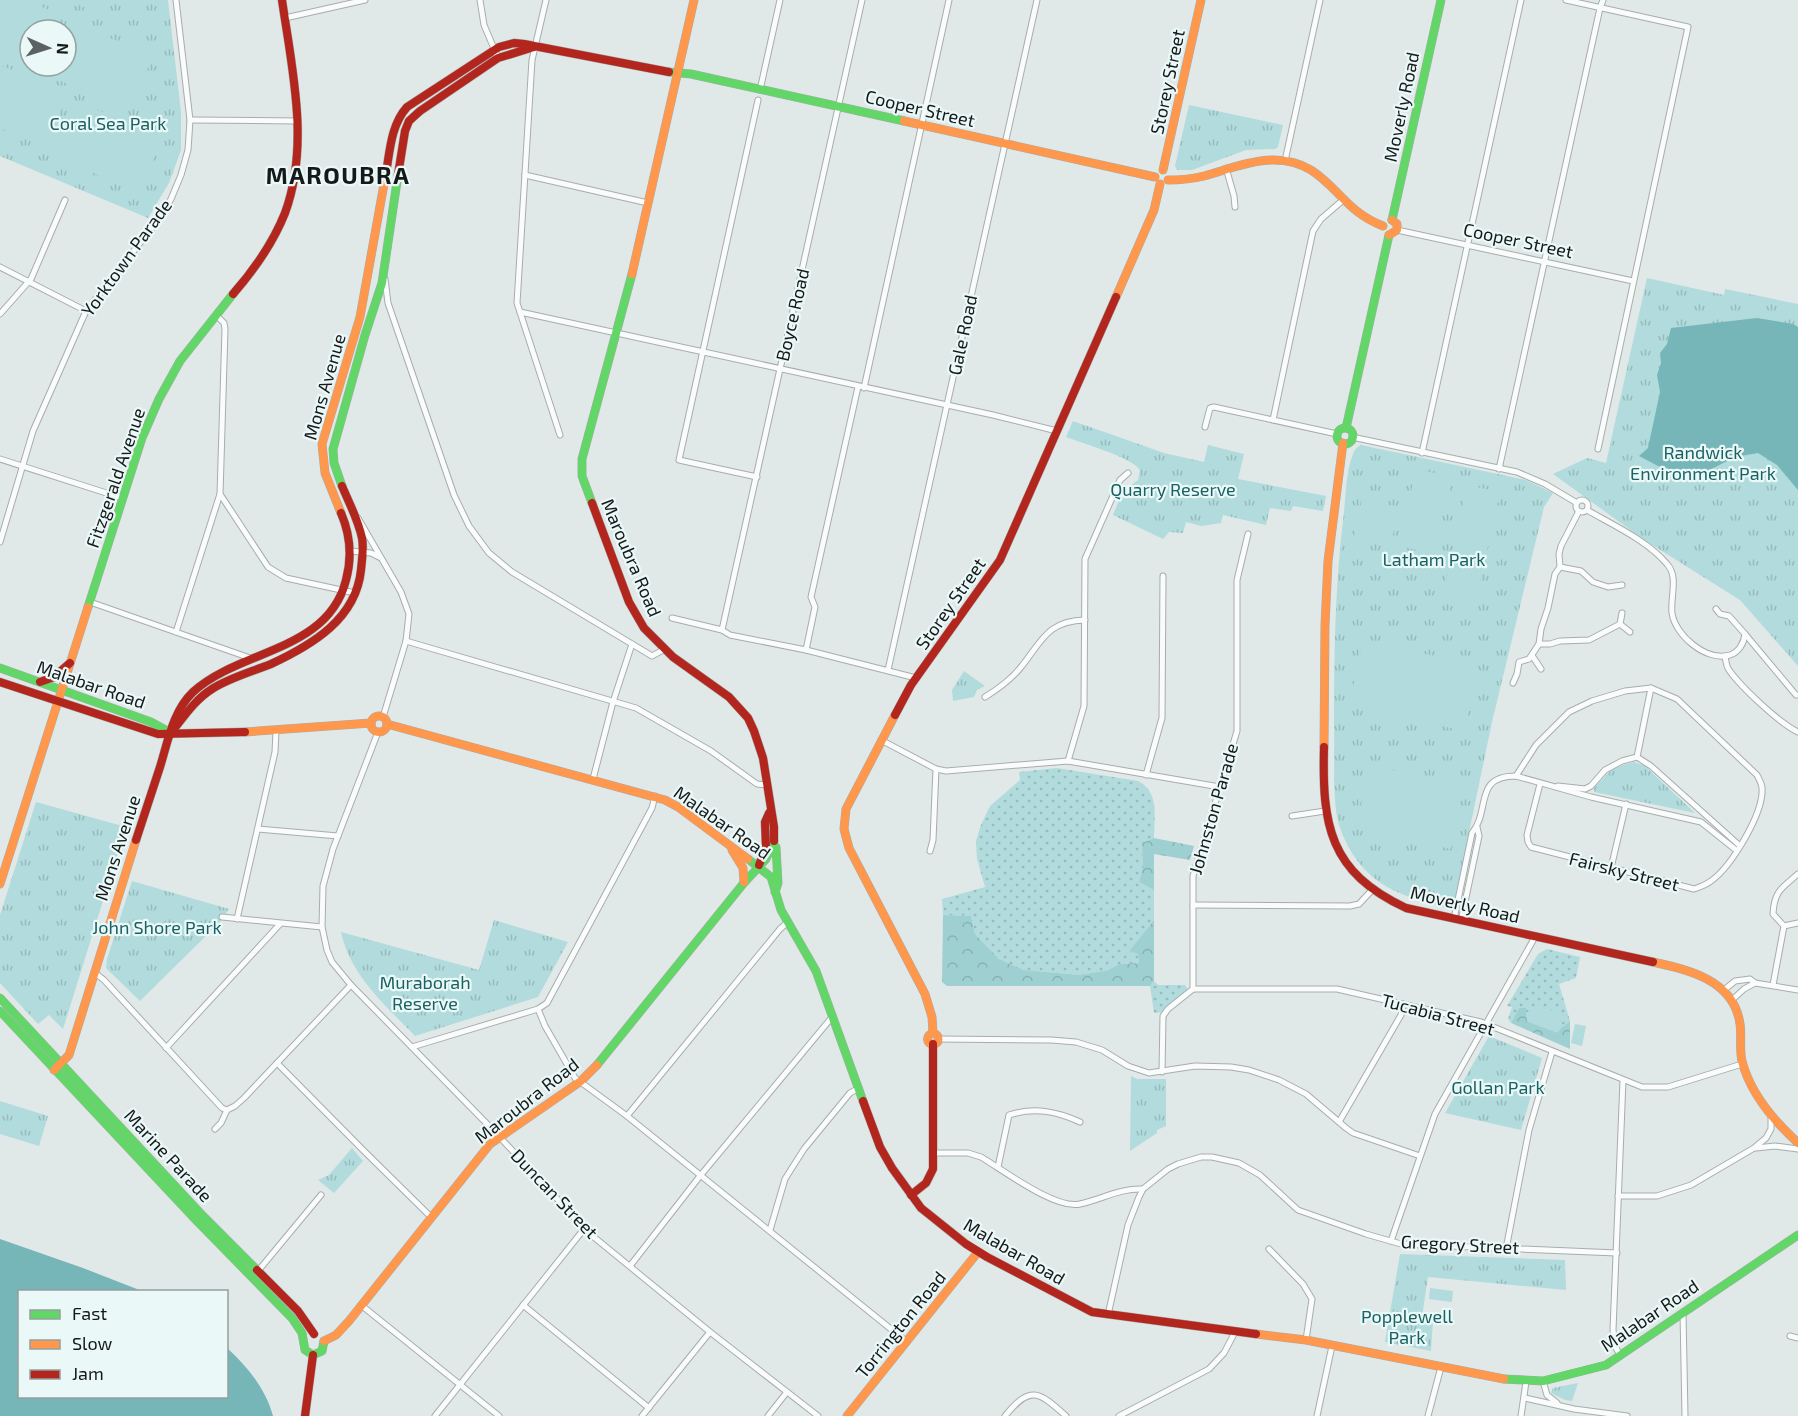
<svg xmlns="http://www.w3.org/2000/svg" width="1798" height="1416" font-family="'Exo 2',sans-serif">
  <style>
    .grass { fill: url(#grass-dots) }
    .forest { fill: url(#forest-crowns) }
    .park { fill: url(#park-tufts); fill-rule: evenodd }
    .garden { fill: #b1dbdc }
    .water { fill: #77b6b8 }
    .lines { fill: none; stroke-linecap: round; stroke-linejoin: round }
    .street-casing { stroke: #a7adad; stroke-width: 7 }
    .fast-casing { stroke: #a7adad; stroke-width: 9 }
    .slow-casing { stroke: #a7adad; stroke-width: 9 }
    .jam-casing { stroke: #a7adad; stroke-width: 9 }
    .street { stroke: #fafcfc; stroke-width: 5 }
    .fast { stroke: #63d668; stroke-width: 8 }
    .slow { stroke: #ff974d; stroke-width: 8 }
    .jam { stroke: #b3261e; stroke-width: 8 }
    .labels { text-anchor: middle; stroke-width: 4.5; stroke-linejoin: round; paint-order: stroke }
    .street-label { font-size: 18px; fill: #151919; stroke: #ebf8f8 }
    .park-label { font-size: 18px; fill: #196163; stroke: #ebf8f8 }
    .district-label { font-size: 24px; font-weight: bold; letter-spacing: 1.5px; fill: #151919; stroke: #ebf8f8 }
  </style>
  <defs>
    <pattern id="grass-dots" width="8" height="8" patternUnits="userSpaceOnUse" patternTransform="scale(1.5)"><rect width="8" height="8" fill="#b1dbdc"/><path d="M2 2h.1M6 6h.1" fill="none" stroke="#97bbbc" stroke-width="1.8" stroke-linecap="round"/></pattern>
    <pattern id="forest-crowns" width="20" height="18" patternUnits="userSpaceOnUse" patternTransform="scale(1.5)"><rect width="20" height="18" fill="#9ed0d2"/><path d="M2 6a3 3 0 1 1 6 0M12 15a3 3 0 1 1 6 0" fill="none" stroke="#87b2b4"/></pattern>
    <pattern id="park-tufts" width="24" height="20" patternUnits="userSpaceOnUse" patternTransform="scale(1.5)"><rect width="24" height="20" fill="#b1dbdc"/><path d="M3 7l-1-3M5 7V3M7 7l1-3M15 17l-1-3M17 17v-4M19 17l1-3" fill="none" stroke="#97bbbc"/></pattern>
  </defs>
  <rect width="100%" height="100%" fill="#e1e8e8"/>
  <!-- grass -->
  <g class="grass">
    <path d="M1057,768L1138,781C1160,792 1154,818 1154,838L1142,843L1143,867L1139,882L1154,890V920L1129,951L1138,954L1139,963L1119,964L1108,970L1080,975L1024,970L999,959L975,934L971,916L943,915L942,899L985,887L977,859L976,841L981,825L990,806L1020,780L1019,772Z"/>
    <polygon points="1547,949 1580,957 1576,978 1559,984 1570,1021 1556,1032 1527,1021 1526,1009 1519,1008 1511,1023 1508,1019 1512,1007 1507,1006 1538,954"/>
    <polygon points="1154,981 1158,985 1185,985 1189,991 1165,1012 1154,1013 1150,986"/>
  </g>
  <!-- forest -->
  <g class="forest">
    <polygon points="1154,838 1194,846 1190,860 1154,854 1154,890 1139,882 1143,867 1142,843"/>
    <polygon points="943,915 971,916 975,934 999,959 1024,970 1080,975 1108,970 1119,964 1139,963 1138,954 1129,951 1154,920 1154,981 1150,986 947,986 942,982"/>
    <polygon points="1519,1008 1526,1008 1527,1021 1556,1032 1570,1021 1570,1049 1511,1023"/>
  </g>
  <!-- park -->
  <g class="park">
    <path d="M0,0H168L181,112V150L169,183L148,218L0,156ZM30,30H66V66H30Z"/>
    <polygon points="1189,105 1283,125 1278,147 1275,149 1246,150 1192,170 1177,170 1175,166"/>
    <polygon points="1647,278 1724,295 1725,289 1798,304 1798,666 1740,600 1643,539 1553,474 1587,458 1606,463"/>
    <path d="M1073,421L1164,453L1204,462L1208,445L1244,454L1238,479L1326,496L1323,511L1293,506L1291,511L1270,508L1266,525L1223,515L1221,523L1201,526L1186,522L1183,533L1169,532L1163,539L1113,515L1123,491L1138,480L1140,470C1132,457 1081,443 1066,437Z"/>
    <path d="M1361,445L1526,480L1553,493L1544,507L1492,722L1453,909C1404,897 1367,888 1344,838C1342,833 1339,826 1338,821C1332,794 1335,753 1334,725C1334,654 1335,583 1344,512C1346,494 1346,471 1353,454C1355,449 1357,447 1361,445Z"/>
    <polygon points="964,671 985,686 977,690 974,697 953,701 952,690"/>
    <polygon points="1634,762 1645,766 1695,813 1594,792 1594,788 1613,768"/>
    <polygon points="36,802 126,827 63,1029 49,1015 38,1024 0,983 0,915"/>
    <polygon points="132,881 229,909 220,922 140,1001 106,968 107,959"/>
    <path d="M494,920L568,942L538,997L415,1036C386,1006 350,975 341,932L479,970Z"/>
    <polygon points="1489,1036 1542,1058 1521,1130 1445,1113"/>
    <polygon points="1131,1076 1137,1079 1166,1079 1166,1126 1157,1130 1157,1133 1130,1151"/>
    <polygon points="0,1101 48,1116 39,1146 0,1134"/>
    <polygon points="352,1148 363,1161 334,1193 318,1180 329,1175"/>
    <polygon points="1400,1254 1565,1260 1566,1290 1428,1277 1422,1317 1433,1320 1431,1351 1385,1342"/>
    <polygon points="1578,1383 1572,1401 1565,1400 1551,1393 1553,1388"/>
  </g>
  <!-- garden -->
  <g class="garden">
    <polygon points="0,0 25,0 62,15 56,30 30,30 30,65 0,52"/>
    <polygon points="67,0 107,0 100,14"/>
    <polygon points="123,5 145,8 143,21 122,18"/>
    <polygon points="77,24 153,56 129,111 54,78 59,66 66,66 66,49"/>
    <polygon points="0,65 68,93 46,147 0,128"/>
    <polygon points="73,100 162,136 139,192 50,155"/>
    <polygon points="1416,469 1453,477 1445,513 1408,505"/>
    <polygon points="1467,485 1500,492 1476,601 1443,594"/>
    <polygon points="1362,499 1399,507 1391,544 1354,536"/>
    <polygon points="1407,509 1443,517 1435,554 1399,546"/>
    <polygon points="1363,641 1478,665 1465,731 1349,707"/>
    <polygon points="1369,765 1464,785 1451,849 1356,829"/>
    <polygon points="1536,1004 1565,1016 1558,1033 1529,1022"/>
    <polygon points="1575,1024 1586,1026 1582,1046 1571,1043"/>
    <polygon points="1430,1288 1453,1291 1452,1302 1429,1299"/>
  </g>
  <!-- water -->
  <g class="water">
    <polygon points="1757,318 1793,324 1798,327 1798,490 1777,465 1758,453 1735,457 1702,474 1687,474 1658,466 1639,456 1648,448 1660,392 1657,375 1661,363 1660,353 1667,344 1671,328"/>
    <path d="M0,1239L83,1268L142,1291L20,1292V1396H226L227,1348C247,1366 266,1389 273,1416H0Z"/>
  </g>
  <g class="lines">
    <defs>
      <g id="street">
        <polyline points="480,0 484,25 498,58"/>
        <polyline points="546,0 532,60 517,303 560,435"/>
        <polyline points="1566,0 1688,27 1598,449"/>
        <polyline points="285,18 365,0"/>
        <polyline points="760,90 780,0"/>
        <polyline points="190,120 298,121"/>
        <polyline points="1285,161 1320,0"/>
        <polyline points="1226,168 1234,196 1235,207"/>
        <polyline points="525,175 648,203"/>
        <polyline points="1397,230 1633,281"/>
        <polyline points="0,267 86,311"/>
        <polyline points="385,279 388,303 454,495 469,526 489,553 512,572 652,656 663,650"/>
        <polyline points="520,312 993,415 1057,431"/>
        <polyline points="0,314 31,279 65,200"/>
        <polyline points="216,315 224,323 225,329 220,494 268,567 286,578 355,593"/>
        <polyline points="864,388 949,0"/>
        <polyline points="1273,420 1313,231 1321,219 1343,200"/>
        <polyline points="1205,427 1210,408 1214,407 1337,434"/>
        <polyline points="1352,437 1517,472 1545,484 1577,503"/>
        <polyline points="1422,453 1521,0"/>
        <polyline points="0,459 122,498"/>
        <polyline points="1499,469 1600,8 1603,0"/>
        <polyline points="757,477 679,460 758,100"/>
        <circle cx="1582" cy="506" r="6"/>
        <path d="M1587,510C1613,525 1648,541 1667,564C1679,577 1670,597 1672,613C1675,635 1706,662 1730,655C1739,652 1744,643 1745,634L1729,616L1720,614L1716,609"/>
        <polyline points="358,518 401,592 409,614 406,641 383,717"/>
        <polyline points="0,542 33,431 86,311 159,219 171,199 181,175 188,150 190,120 176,0"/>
        <polyline points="350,551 371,553 379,557"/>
        <polyline points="1560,567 1581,571 1593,582 1608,587 1622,585"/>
        <polyline points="90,602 253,659"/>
        <polyline points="672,618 722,630 730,635 806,650 916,678"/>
        <polyline points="1620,624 1622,613"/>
        <polyline points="722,630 862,0"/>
        <polyline points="176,632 220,494"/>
        <polyline points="1745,634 1796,695 1798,695"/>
        <polyline points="406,641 636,708 711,751 757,784 768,785"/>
        <polyline points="1539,644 1550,644 1560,641 1589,640 1620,624 1630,632"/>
        <polyline points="806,650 815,607 811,597 858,387"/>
        <path d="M1725,656C1726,661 1726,666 1729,670C1741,687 1779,723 1798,732"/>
        <polyline points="1533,657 1541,669"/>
        <polyline points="888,670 1037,0"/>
        <polyline points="1513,683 1517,674 1519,662 1529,659 1539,644 1541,629 1548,608 1555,574 1560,567 1559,554 1561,546 1579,511"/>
        <path d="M985,697C998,689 1011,680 1021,667C1042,641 1047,621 1085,620"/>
        <polyline points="378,732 333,849 323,886 322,927 327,950 332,962 351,985 495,1132 564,1206 584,1229 710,1332 818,1416"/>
        <polyline points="881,740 936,769 946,771 1068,761 1220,787"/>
        <polyline points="1637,757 1651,688"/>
        <polyline points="1068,761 1084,706 1085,559 1120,480 1128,473"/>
        <polyline points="1146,775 1162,718 1163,576"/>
        <path d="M1516,776L1536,745L1569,712L1592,701L1625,691L1651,688L1677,699L1757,775C1759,779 1762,784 1762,788C1764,813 1731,867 1711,881C1706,885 1700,887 1694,889L1531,847L1528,842L1527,835L1540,784"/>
        <polyline points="593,779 613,702 632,644"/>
        <polyline points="1558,786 1585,789 1591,786 1605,770 1622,761 1637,757 1651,766 1739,845"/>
        <polyline points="1292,816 1325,811"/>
        <polyline points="258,829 338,836"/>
        <polyline points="930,851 933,840 936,769"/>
        <polyline points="1611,868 1626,804"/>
        <polyline points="1193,905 1350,906 1359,904 1372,890"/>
        <polyline points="222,917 322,927"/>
        <polyline points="237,919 275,752 276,731"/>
        <path d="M1454,919L1472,833C1491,810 1473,776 1516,776L1591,797L1701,822L1736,850"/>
        <polyline points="1461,921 1479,836 1477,827"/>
        <polyline points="1784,926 1798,923"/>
        <polyline points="95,973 104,980 222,1108 227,1110"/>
        <path d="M1773,985L1784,926L1773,914C1774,891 1782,888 1798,874"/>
        <polyline points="1193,989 1337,989 1481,1022 1642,1087 1668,1087 1742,1064"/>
        <polyline points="1193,989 1193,876 1237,731 1237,580 1248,534"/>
        <polyline points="1724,990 1735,981 1750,979 1755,983 1798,990"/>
        <polyline points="1732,1000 1744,989 1755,983"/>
        <polyline points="538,1009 545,1026 575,1078 627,1116 907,1342"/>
        <polyline points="939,1039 1051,1040 1076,1042 1102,1050 1128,1066 1149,1073 1195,1066 1231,1067 1249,1070 1279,1080 1306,1094 1346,1128 1353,1133 1420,1156"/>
        <polyline points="412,1047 538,1009 547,1003 652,808 655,796"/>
        <polyline points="166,1048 280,924"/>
        <polyline points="277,1063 363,1150 431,1217"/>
        <polyline points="1162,1072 1163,1016 1168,1009 1193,989"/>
        <polyline points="627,1116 780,929 788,922"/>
        <polyline points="1339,1122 1401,1015 1403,1004"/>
        <polyline points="215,1129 221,1123 227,1110 235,1106 244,1098 351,985"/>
        <polyline points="1756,1148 1775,1146 1798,1149"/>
        <path d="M933,1153H968L981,1157C1003,1170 1056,1210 1080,1204C1102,1199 1121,1188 1143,1189"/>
        <path d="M998,1167L1009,1115C1034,1107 1056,1111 1080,1122"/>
        <polyline points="1618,1196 1657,1196 1691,1185 1754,1148 1766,1138 1771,1129 1771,1115"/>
        <polyline points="770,1230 785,1179 804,1149 850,1093 859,1088"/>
        <polyline points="1391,1241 1435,1114 1535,937"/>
        <polyline points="1269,1249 1303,1284 1312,1299 1306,1340"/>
        <polyline points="1506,1249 1529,1130 1552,1052"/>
        <polyline points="630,1266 700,1176 833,1016"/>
        <polyline points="258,1271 321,1195"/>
        <polyline points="361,1305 499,1416"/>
        <polyline points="523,1305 649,1408"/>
        <polyline points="1683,1313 1685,1416"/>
        <polyline points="1108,1315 1128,1225 1139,1197 1143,1189 1168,1169 1178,1164 1201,1157 1212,1157 1239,1163 1260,1175 1298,1210 1366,1234 1401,1244 1617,1253"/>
        <polyline points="1790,1336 1798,1338"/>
        <polyline points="1620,1355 1616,1348 1613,1330 1623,1080"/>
        <polyline points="1543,1381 1547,1395 1557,1403"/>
        <polyline points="1525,1398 1574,1409 1627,1416"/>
        <polyline points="435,1416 584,1229"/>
        <polyline points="642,1416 710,1332"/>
        <polyline points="768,1416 787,1392"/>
        <path d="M1005,1416C1031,1384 1039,1392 1066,1416"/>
        <polyline points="1119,1416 1209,1369 1224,1353 1235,1332"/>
        <polyline points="1317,1416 1332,1346"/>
        <polyline points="1428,1416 1441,1367"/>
        <polyline points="1521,1416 1526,1382"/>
      </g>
      <g id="fast">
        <polyline points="669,72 691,74 904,121"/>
        <polyline points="1392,220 1441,0"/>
        <polyline points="1346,428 1389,235"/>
        <circle cx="1345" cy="436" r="8"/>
        <polyline points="342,486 334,463 333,449 365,335 382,283 398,175"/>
        <polyline points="592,503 582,476 582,459 632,274"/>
        <polyline points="88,607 142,438 159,399 180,361 233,294"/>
        <polyline points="0,668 151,722 171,733"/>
        <polyline points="748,859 771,877 781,910 816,971 863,1101"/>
        <polyline points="775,892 778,883 776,847"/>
        <polyline points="0,998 203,1216 257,1270"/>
        <polyline points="0,1011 195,1219 292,1318 302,1333 305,1350 313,1355"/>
        <polyline points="597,1065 743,884 766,859 774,841"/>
        <polyline points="313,1355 322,1351 324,1341"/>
        <polyline points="1504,1379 1543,1381 1606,1365 1798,1235"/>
      </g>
      <g id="slow">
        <polyline points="904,121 1155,177"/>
        <polyline points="1163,170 1201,0"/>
        <path d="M1168,180C1180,180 1192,179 1204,176C1240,166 1276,149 1311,170C1340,189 1347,212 1383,226"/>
        <polyline points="1389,235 1397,230 1397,224 1392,220"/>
        <polyline points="632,274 694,0"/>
        <polyline points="1116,297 1154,210 1160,184"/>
        <polyline points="341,513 325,473 322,444 360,317 386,173"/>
        <polyline points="895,715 846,809 844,829 849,848 925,994 932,1017 933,1033"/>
        <circle cx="379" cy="724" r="8"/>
        <polyline points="387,724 665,800 678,807 748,859"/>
        <polyline points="245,732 371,723"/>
        <polyline points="1324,747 1325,625 1328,561 1343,443"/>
        <polyline points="732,850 743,868 744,882"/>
        <polyline points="0,884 88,607"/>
        <path d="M1653,962C1689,970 1734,980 1740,1024C1742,1036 1739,1048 1742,1061C1750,1093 1774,1121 1798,1143"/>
        <circle cx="933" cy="1039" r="5.5"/>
        <polyline points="54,1070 69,1055 136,840"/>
        <polyline points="1256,1334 1306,1340 1504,1379"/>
        <polyline points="324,1341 336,1335 349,1321 490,1144 581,1081 597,1065"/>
        <polyline points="847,1416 978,1252"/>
      </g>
      <g id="jam">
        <path d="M386,173C390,150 391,125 407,107L499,47L514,43L524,44L669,72"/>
        <polyline points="398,175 405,131 409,121 420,111 498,58 534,47"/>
        <path d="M233,294C254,270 273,243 285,213C310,145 292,69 282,0"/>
        <polyline points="592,503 629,602 644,628 673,657 729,697 748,718 754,731 763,758 774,827 774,841"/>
        <polyline points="0,682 158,734 245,732"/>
        <polyline points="40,682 54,677 70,663"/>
        <polyline points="895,715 911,685 1000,560 1116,297"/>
        <path d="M174,729C185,715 196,699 212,689C229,678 251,672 271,664C312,645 356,619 361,570C362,559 364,548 362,538C358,519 349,503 342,486"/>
        <path d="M1324,747C1322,825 1329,872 1406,908L1653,962"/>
        <path d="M136,840C144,816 152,791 160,767C168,741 173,711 193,692C240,649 328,652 346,580C352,558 350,534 341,513"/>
        <polyline points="759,865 766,847 765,822 769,813"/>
        <polyline points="863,1101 880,1147 892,1168 921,1208 966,1244 987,1257 1092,1312 1256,1334"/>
        <polyline points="911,1195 926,1183 933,1169 933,1044"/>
        <polyline points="257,1270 298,1311 314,1334"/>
        <polyline points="305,1416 313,1355"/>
      </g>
    </defs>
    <!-- street casing -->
    <use href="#street" class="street-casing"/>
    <!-- fast casing -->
    <use href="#fast" class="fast-casing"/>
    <!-- slow casing -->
    <use href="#slow" class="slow-casing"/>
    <!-- jam casing -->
    <use href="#jam" class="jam-casing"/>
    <!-- street -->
    <use href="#street" class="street"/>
    <!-- fast -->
    <use href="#fast" class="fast"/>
    <!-- slow -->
    <use href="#slow" class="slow"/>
    <!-- jam -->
    <use href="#jam" class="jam"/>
  </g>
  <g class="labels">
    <!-- street labels -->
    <g class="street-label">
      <text transform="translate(1168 82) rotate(-78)" y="6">Storey Street</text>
      <text transform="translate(1402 107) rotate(-78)" y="6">Moverly Road</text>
      <text transform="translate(920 109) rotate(13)" y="6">Cooper Street</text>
      <text transform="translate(1518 241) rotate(12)" y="6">Cooper Street</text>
      <text transform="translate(127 258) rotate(-54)" y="6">Yorktown Parade</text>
      <text transform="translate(793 315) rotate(-77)" y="6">Boyce Road</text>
      <text transform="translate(963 335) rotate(-78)" y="6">Gale Road</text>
      <text transform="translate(325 387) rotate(-74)" y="6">Mons Avenue</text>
      <text transform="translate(116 478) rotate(-71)" y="6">Fitzgerald Avenue</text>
      <text transform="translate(631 558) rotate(67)" y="6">Maroubra Road</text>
      <text transform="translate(951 604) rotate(-55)" y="6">Storey Street</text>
      <text transform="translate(91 685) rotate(19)" y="6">Malabar Road</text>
      <text transform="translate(1214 809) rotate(-74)" y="6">Johnston Parade</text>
      <text transform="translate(722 823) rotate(35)" y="6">Malabar Road</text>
      <text transform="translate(118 848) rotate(-72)" y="6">Mons Avenue</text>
      <text transform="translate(1624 872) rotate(14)" y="6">Fairsky Street</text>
      <text transform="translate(1465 905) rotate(13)" y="6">Moverly Road</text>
      <text transform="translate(1438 1015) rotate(15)" y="6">Tucabia Street</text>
      <text transform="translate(527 1101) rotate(-38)" y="6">Maroubra Road</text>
      <text transform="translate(168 1156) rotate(47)" y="6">Marine Parade</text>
      <text transform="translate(554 1194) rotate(46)" y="6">Duncan Street</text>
      <text transform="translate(1460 1245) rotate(3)" y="6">Gregory Street</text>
      <text transform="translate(1014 1252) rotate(30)" y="6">Malabar Road</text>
      <text transform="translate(1650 1316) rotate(-34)" y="6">Malabar Road</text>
      <text transform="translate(901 1325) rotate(-51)" y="6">Torrington Road</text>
    </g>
    <!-- park labels -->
    <g class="park-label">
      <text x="108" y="130">Coral Sea Park</text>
      <text x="1703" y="459">Randwick<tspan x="1703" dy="21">Environment Park</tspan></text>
      <text x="1173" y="496">Quarry Reserve</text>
      <text x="1434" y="566">Latham Park</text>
      <text x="157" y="934">John Shore Park</text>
      <text x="425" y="989">Muraborah<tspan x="425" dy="21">Reserve</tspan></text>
      <text x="1498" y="1094">Gollan Park</text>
      <text x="1407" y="1323">Popplewell<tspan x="1407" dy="21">Park</tspan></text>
    </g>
    <!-- district labels -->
    <g class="district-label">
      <text x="338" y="184">MAROUBRA</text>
    </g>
  </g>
  <!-- legend -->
  <rect x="18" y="1290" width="210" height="108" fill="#ebf8f8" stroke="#959f9f" stroke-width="1.5"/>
  <rect x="30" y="1310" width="30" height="9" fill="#63d668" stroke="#959f9f" stroke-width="1.5"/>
  <text x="72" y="1320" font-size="18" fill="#151919">Fast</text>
  <rect x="30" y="1340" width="30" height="9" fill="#ff974d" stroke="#959f9f" stroke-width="1.5"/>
  <text x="72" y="1350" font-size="18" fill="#151919">Slow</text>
  <rect x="30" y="1370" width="30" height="9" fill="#b3261e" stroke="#959f9f" stroke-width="1.5"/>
  <text x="72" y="1380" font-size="18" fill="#151919">Jam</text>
  <!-- north arrow -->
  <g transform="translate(48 48) rotate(93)"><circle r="28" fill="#ebf8f8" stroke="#959f9f" stroke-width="1.5"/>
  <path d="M0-4.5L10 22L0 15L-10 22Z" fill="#5c6161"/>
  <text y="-9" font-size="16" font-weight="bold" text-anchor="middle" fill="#151919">N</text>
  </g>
</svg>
